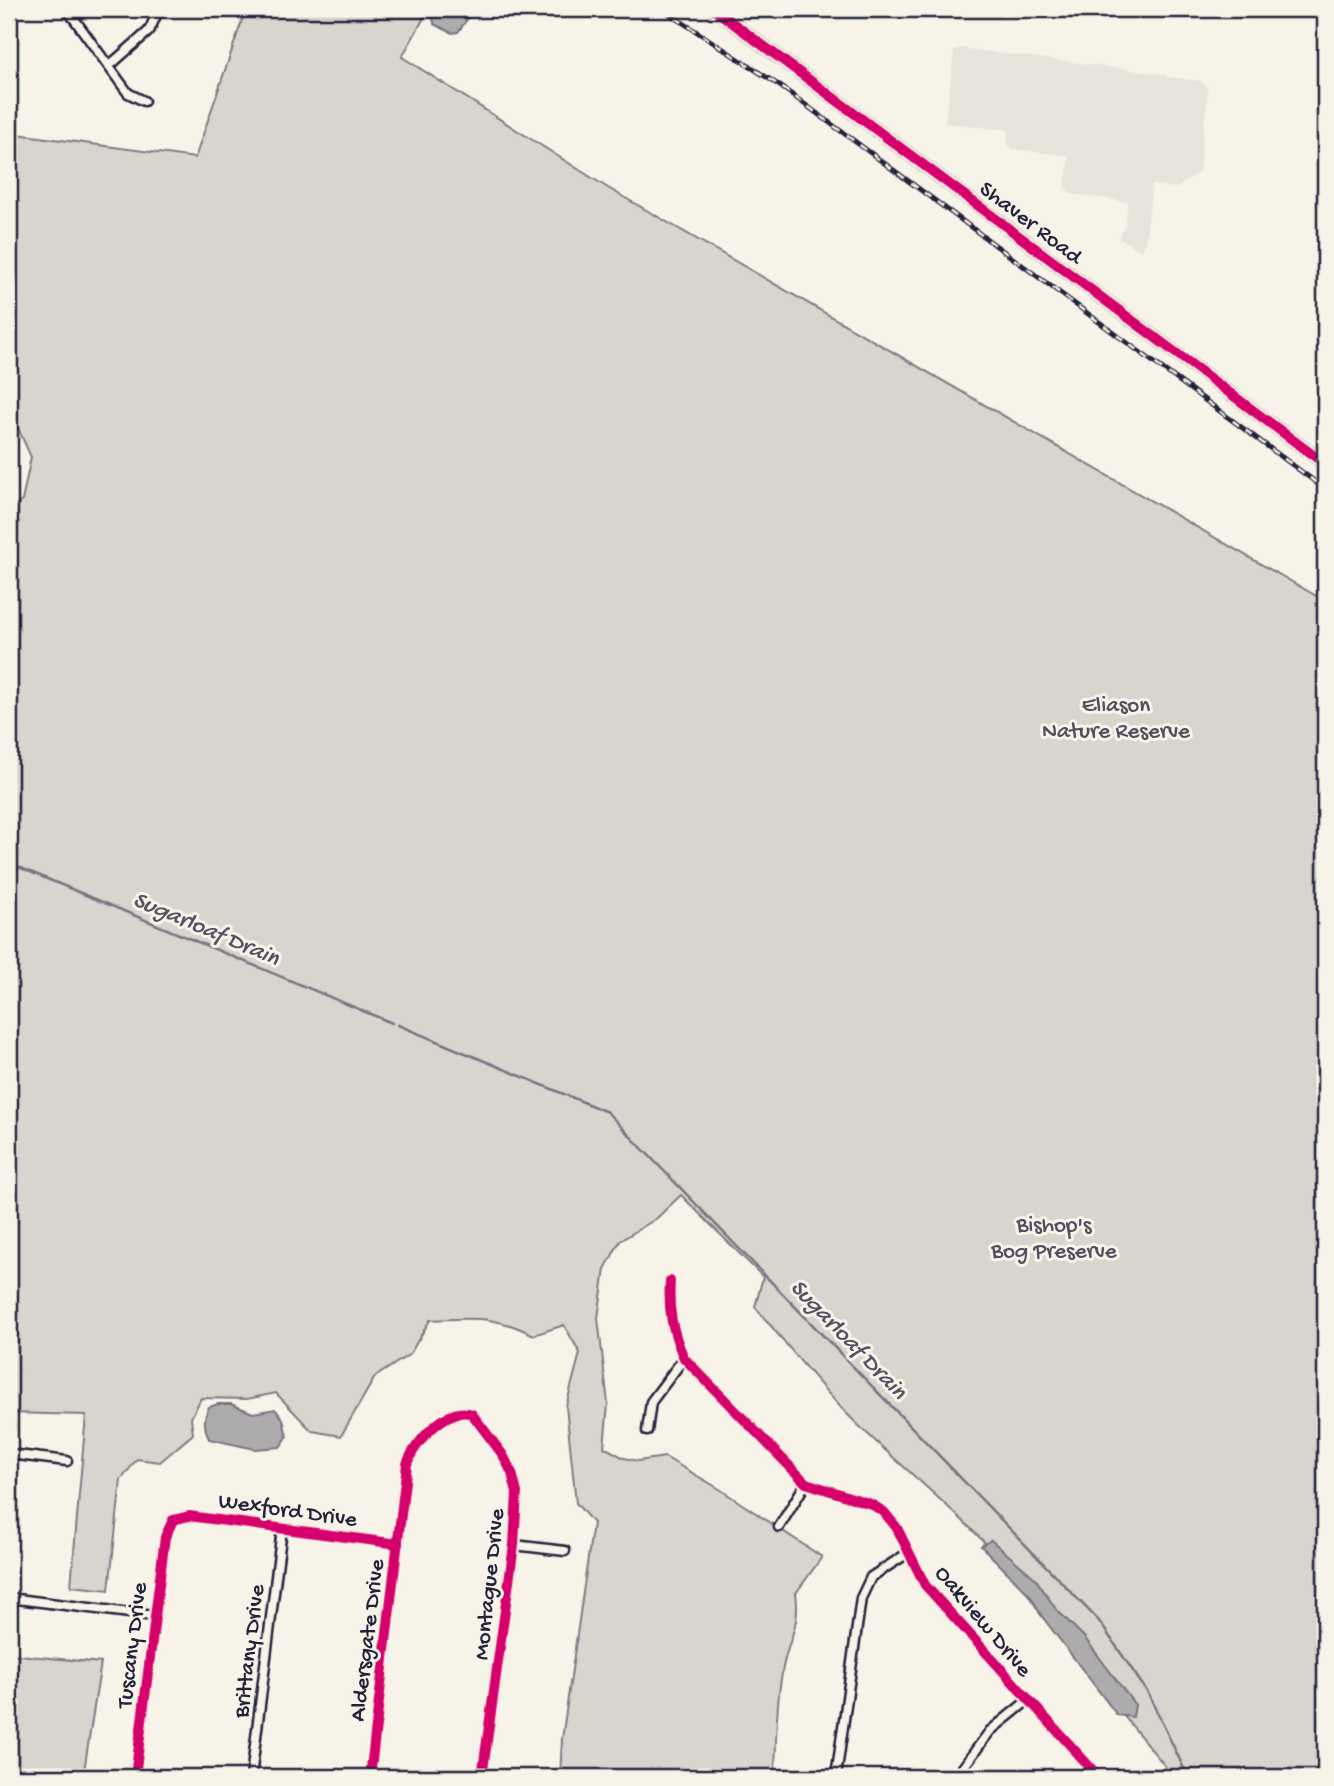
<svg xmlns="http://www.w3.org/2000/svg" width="1334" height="1786" font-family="'Gochi Hand',sans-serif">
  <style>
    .built { fill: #e7e3db }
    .green { fill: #d8d5cf; stroke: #7d7c85; stroke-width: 2 }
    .water { fill: #aeabad; stroke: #76747f; stroke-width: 2 }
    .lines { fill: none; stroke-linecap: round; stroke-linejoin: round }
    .stream { stroke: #76747f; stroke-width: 2.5 }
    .minor-casing { stroke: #22223b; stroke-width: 13 }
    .major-casing { stroke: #22223b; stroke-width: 15 }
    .minor { stroke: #f7f3e8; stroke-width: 8 }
    .major { stroke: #f7f3e8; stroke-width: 10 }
    .rail-casing { stroke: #22223b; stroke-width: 5 }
    .rail { stroke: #f7f3e8; stroke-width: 2.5; stroke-dasharray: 8; stroke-linecap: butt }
    .cycleway-casing { stroke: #f7f3e8; stroke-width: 15 }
    .cycleway { stroke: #d6006c; stroke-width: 10 }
    .labels { text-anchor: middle; stroke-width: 6; stroke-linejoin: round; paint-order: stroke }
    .street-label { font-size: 23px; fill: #22223b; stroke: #f7f3e8 }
    .park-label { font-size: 23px; fill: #504f60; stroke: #f7f3e8 }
    .water-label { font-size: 24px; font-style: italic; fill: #535263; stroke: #f7f3e8 }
  </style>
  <rect width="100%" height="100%" fill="#f7f3e8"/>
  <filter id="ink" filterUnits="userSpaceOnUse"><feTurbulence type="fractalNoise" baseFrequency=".0143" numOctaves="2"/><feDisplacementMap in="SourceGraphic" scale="14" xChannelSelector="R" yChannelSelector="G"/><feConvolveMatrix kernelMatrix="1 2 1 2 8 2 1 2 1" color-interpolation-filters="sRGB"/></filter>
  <g filter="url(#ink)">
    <!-- built -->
    <polygon class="built" points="960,48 1164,74 1167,77 1201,81 1208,89 1199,172 1177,188 1152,185 1145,245 1141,251 1119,238 1125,225 1128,202 1071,194 1065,187 1069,156 1012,149 1007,145 1008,130 945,123 954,51"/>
    <!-- green -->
    <g class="green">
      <path d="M246,9H429L402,57L608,188L1325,601V1777H1170L1165,1766L1041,1615C1000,1542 909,1476 849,1416C816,1382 786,1343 755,1307L763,1277L681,1195L657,1218L620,1241L605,1269L598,1318L608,1404L604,1447L624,1458L638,1461L665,1457L718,1488L822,1557L796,1593C801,1629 787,1639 782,1673C776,1707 776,1742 775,1777H560L562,1739L593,1523L576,1503L566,1406L580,1353L564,1325L534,1335C494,1315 473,1318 430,1320L410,1354L375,1377L341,1436L312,1431L276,1393L247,1399L201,1398L191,1418L193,1434L160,1462L137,1459L121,1480L109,1590L71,1586L86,1415L9,1413V509L22,501L31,457L9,408V133L195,158Z"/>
      <polygon points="9,1654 101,1663 83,1777 9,1777"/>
    </g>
    <!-- water -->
    <g class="water">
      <polygon points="438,9 468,11 468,18 458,32 452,33 434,24 433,16"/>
      <path d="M218,1404H231L253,1413L275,1409L283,1419L287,1437L280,1447L255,1449L209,1439C204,1427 203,1418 209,1407Z"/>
      <polygon points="991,1540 1035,1578 1056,1609 1084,1637 1135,1705 1133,1717 1117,1715 1041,1615 1030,1595 981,1546"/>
    </g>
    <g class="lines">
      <!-- stream -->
      <g class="stream">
        <polyline points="9,863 392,1023"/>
        <polyline points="398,1025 607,1112 1099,1621 1148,1693 1188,1777"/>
      </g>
      <defs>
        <g id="minor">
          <polyline points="67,9 128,93 144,101"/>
          <polyline points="109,66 149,31 159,9"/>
          <path d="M670,1281C668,1310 672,1331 684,1358L806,1483L871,1504L884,1512L897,1528L925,1585L1099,1777"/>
          <polyline points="647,1431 651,1402 684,1358"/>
          <polyline points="9,1454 67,1461"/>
          <polyline points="779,1527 806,1483"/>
          <polyline points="514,1545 565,1551"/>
          <polyline points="9,1598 154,1616"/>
          <polyline points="135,1777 165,1537 173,1520 189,1516 398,1544"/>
          <polyline points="251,1777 282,1529"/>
          <path d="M370,1777L407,1464C414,1443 447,1405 472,1414L503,1455L512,1473L517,1493L514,1545L482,1777"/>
          <polyline points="836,1777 861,1598 871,1577 908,1553"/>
          <polyline points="956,1777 990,1731 1027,1701"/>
        </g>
        <polyline id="major" points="714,9 1325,464"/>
      </defs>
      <!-- minor casing -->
      <use href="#minor" class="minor-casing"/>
      <!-- major casing -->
      <use href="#major" class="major-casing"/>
      <!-- minor -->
      <use href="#minor" class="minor"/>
      <!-- major -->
      <use href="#major" class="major"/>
      <defs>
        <polyline id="rail" points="662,9 780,86 1325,489"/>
      </defs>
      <!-- rail casing -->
      <use href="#rail" class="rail-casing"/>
      <!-- rail -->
      <use href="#rail" class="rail"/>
      <defs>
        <g id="cycleway">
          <polyline points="714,9 1325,464"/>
          <path d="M670,1281C668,1310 672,1331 684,1358L806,1483L871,1504L884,1512L897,1528L925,1585L1099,1777"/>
          <polyline points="135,1777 165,1537 173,1520 189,1516 398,1544"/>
          <path d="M370,1777L407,1464C414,1443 447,1405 472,1414L503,1455L512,1473L517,1493L514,1545L482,1777"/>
        </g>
      </defs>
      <!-- cycleway casing -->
      <use href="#cycleway" class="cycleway-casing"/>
      <!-- cycleway -->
      <use href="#cycleway" class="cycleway"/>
    </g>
  </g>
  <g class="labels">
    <!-- street labels -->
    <g class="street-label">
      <text transform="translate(1032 221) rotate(37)" y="8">Shaver Road</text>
      <text transform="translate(288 1508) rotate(8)" y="8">Wexford Drive</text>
      <text transform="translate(487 1584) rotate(-84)" y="8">Montague Drive</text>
      <text transform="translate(985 1620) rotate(50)" y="8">Oakview Drive</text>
      <text transform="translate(365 1640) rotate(-83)" y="8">Aldersgate Drive</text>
      <text transform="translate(130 1645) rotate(-83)" y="8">Tuscany Drive</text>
      <text transform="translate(247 1651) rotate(-83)" y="8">Brittany Drive</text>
    </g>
    <!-- park labels -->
    <g class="park-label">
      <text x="1116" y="711">Eliason<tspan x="1116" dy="26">Nature Reserve</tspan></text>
      <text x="1054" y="1231">Bishop's<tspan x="1054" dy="26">Bog Preserve</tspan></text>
    </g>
    <!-- water labels -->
    <g class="water-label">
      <text transform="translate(207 927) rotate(23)" y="8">Sugarloaf Drain</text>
      <text transform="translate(850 1338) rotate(46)" y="8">Sugarloaf Drain</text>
    </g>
  </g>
  <!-- margin -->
  <rect width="1334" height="1786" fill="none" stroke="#f7f3e8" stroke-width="35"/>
  <rect x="18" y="18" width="1299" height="1751" fill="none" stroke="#22223b" stroke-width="2.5" filter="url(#ink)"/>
</svg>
